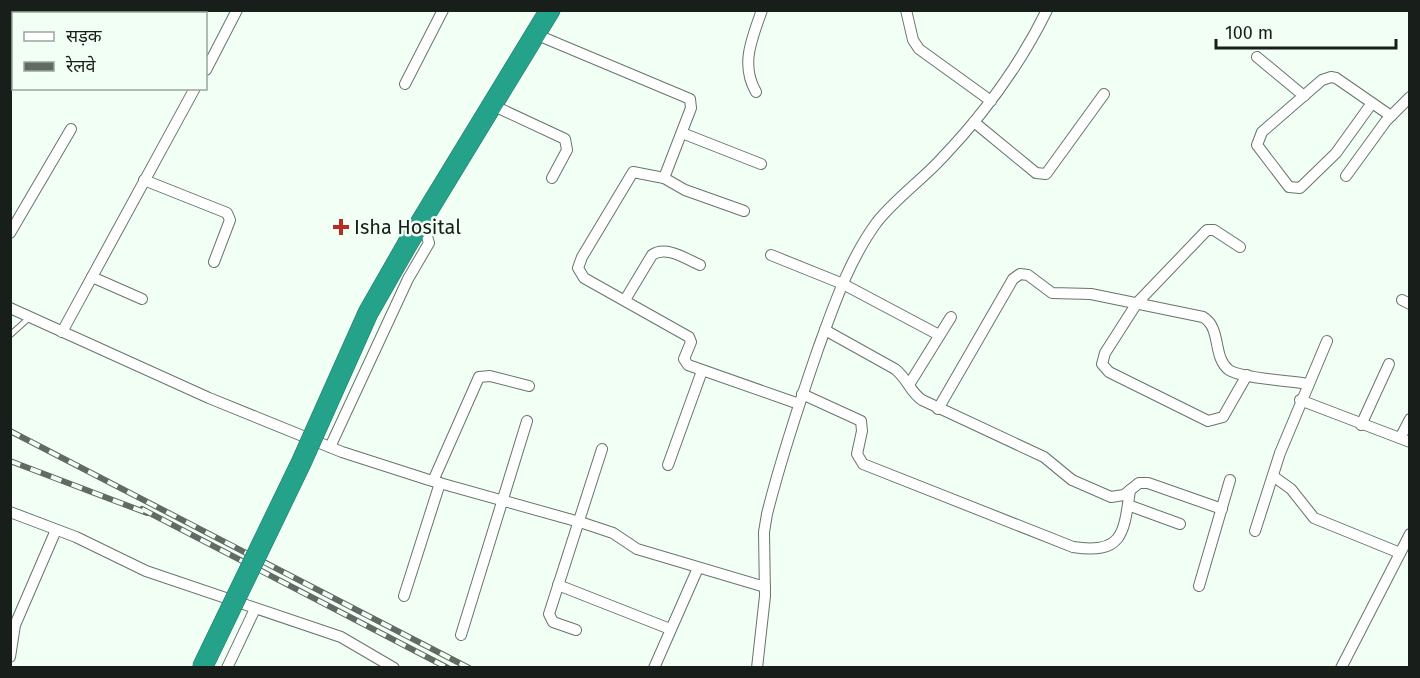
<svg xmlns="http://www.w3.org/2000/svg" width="1420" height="678" font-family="'Fira Sans','Noto Sans Devanagari',sans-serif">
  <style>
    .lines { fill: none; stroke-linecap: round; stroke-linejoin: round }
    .lane-casing { stroke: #67756a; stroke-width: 7 }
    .street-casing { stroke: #67756a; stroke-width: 12 }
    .highway-casing { stroke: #207463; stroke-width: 21 }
    .lane { stroke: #fff; stroke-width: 5 }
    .street { stroke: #fff; stroke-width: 10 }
    .highway { stroke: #24a38a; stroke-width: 20 }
    .rail-casing { stroke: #626a64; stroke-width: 6 }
    .rail { stroke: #f2fff5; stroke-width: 4; stroke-dasharray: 11; stroke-linecap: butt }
    .highway-bridge-casing { stroke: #207463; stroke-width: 21; stroke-linecap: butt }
    .highway-bridge { stroke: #24a38a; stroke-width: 20 }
    .poi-dot { fill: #b92b24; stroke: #f2fff5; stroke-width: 2 }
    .labels { text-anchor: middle; stroke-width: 5; stroke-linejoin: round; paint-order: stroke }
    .poi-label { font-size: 20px; fill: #181e1a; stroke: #f2fff5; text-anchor: start }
  </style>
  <rect width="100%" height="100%" fill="#f2fff5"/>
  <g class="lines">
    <defs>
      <polyline id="lane" points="10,335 29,318"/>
      <g id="street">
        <polyline points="906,10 913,40 919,49 991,101"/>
        <polyline points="67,14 68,10"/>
        <polyline points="535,34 690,99 691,108 664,178"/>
        <polyline points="1257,57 1304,96"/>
        <polyline points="206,70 237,10"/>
        <polyline points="405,84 443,10"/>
        <path d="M756,92C740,64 752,39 762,10"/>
        <polyline points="1372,103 1336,153 1300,188 1289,187 1257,145 1262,132 1322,80 1331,77 1336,78 1391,116"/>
        <polyline points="492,105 565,139 567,150 552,178"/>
        <polyline points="974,122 1036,173 1046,174 1104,94"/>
        <polyline points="682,133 761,164"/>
        <polyline points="1346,176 1386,121 1410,97"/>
        <polyline points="144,180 227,213 230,220 214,262"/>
        <polyline points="744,211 685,190 664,178 633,172 582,257 578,268 584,278 689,337 691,342 684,359 688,365 799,404"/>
        <polyline points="10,233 71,129"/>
        <polyline points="1240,247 1214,230 1207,230 1137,303 1105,353 1102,364 1109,372 1208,421 1223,417 1247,375"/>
        <polyline points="771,255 843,284 939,335"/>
        <polyline points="92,277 142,299"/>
        <path d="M625,300L652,255C666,245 686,259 700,265"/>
        <polyline points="1402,300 1410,304"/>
        <polyline points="10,308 209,398 342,452 429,480 583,523 613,533 637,549 765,587"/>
        <path d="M825,330L895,369C907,378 910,392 922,400L1044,457L1072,480L1111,497L1124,495L1139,483H1148L1222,509"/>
        <polyline points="62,332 195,88"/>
        <polyline points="910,383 951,317"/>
        <path d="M802,394L861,421L862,431L857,454L863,464L1073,547C1123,555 1124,533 1130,490"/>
        <polyline points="1300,400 1410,442"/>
        <path d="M938,409L1013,279L1020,274L1028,275L1052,293L1091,294L1203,317C1222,328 1212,357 1229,370C1240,378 1291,381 1308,384"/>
        <polyline points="1361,425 1389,364"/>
        <polyline points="1400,438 1410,419"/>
        <polyline points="330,447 408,279 429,243 422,220"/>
        <polyline points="668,465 702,371"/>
        <polyline points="1273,476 1291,489 1314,518 1400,553"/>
        <polyline points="433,481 479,377 490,376 529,386"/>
        <polyline points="1128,505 1180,524"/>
        <polyline points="10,512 76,537 146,571 341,637 394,668"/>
        <polyline points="1255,531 1280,453 1327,341"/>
        <polyline points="558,585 670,629"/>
        <polyline points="1199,586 1230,480"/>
        <polyline points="404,596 440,483"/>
        <polyline points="576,630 553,622 549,614 602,449"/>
        <polyline points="461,635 527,421"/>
        <polyline points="10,657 15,625 56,530"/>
        <polyline points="227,668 255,609"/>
        <polyline points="654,668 698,568"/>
        <path d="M757,668L765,596L764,532L767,514C781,458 799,404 818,349C834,305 849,260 877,222C896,198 922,180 942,158C984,114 1020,65 1047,10"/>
        <polyline points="1341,668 1410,534"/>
      </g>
      <polyline id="highway" points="408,243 550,10"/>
    </defs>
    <!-- lane casing -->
    <use href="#lane" class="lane-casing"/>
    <!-- street casing -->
    <use href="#street" class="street-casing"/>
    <!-- highway casing -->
    <use href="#highway" class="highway-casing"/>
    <!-- lane -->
    <use href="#lane" class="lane"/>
    <!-- street -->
    <use href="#street" class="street"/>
    <!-- highway -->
    <use href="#highway" class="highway"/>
    <defs>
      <g id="rail">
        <polyline points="10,431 469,668"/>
        <polyline points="10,461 147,513"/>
        <polyline points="142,509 448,668"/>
      </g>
    </defs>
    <!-- rail casing -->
    <use href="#rail" class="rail-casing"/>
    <!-- rail -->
    <use href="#rail" class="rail"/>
    <defs>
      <polyline id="highway-bridge" points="202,668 301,463 368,313 408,243"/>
    </defs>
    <!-- highway-bridge casing -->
    <use href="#highway-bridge" class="highway-bridge-casing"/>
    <!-- highway-bridge -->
    <use href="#highway-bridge" class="highway-bridge"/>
  </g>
  <!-- markers -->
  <path class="poi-dot" d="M338 218h6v6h6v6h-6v6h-6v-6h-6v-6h6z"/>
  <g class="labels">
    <!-- poi labels -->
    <g class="poi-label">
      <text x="354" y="234">Isha Hosital</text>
    </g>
  </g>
  <!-- border -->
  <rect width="1420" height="678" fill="none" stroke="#181e1a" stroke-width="24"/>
  <!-- legend -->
  <rect x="12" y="12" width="195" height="78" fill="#f2fff5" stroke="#9ba59d" stroke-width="1.5"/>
  <rect x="24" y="32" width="30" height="9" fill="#ffffff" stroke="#9ba59d" stroke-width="1.5"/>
  <text x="66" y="42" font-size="18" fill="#181e1a">सड़क</text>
  <rect x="24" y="62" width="30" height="9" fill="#626a64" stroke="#9ba59d" stroke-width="1.5"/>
  <text x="66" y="72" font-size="18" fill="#181e1a">रेलवे</text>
  <!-- scale -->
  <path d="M1216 39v9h180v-9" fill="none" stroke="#181e1a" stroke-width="3"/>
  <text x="1225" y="39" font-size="18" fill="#181e1a" stroke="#f2fff5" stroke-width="4.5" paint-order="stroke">100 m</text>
</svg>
